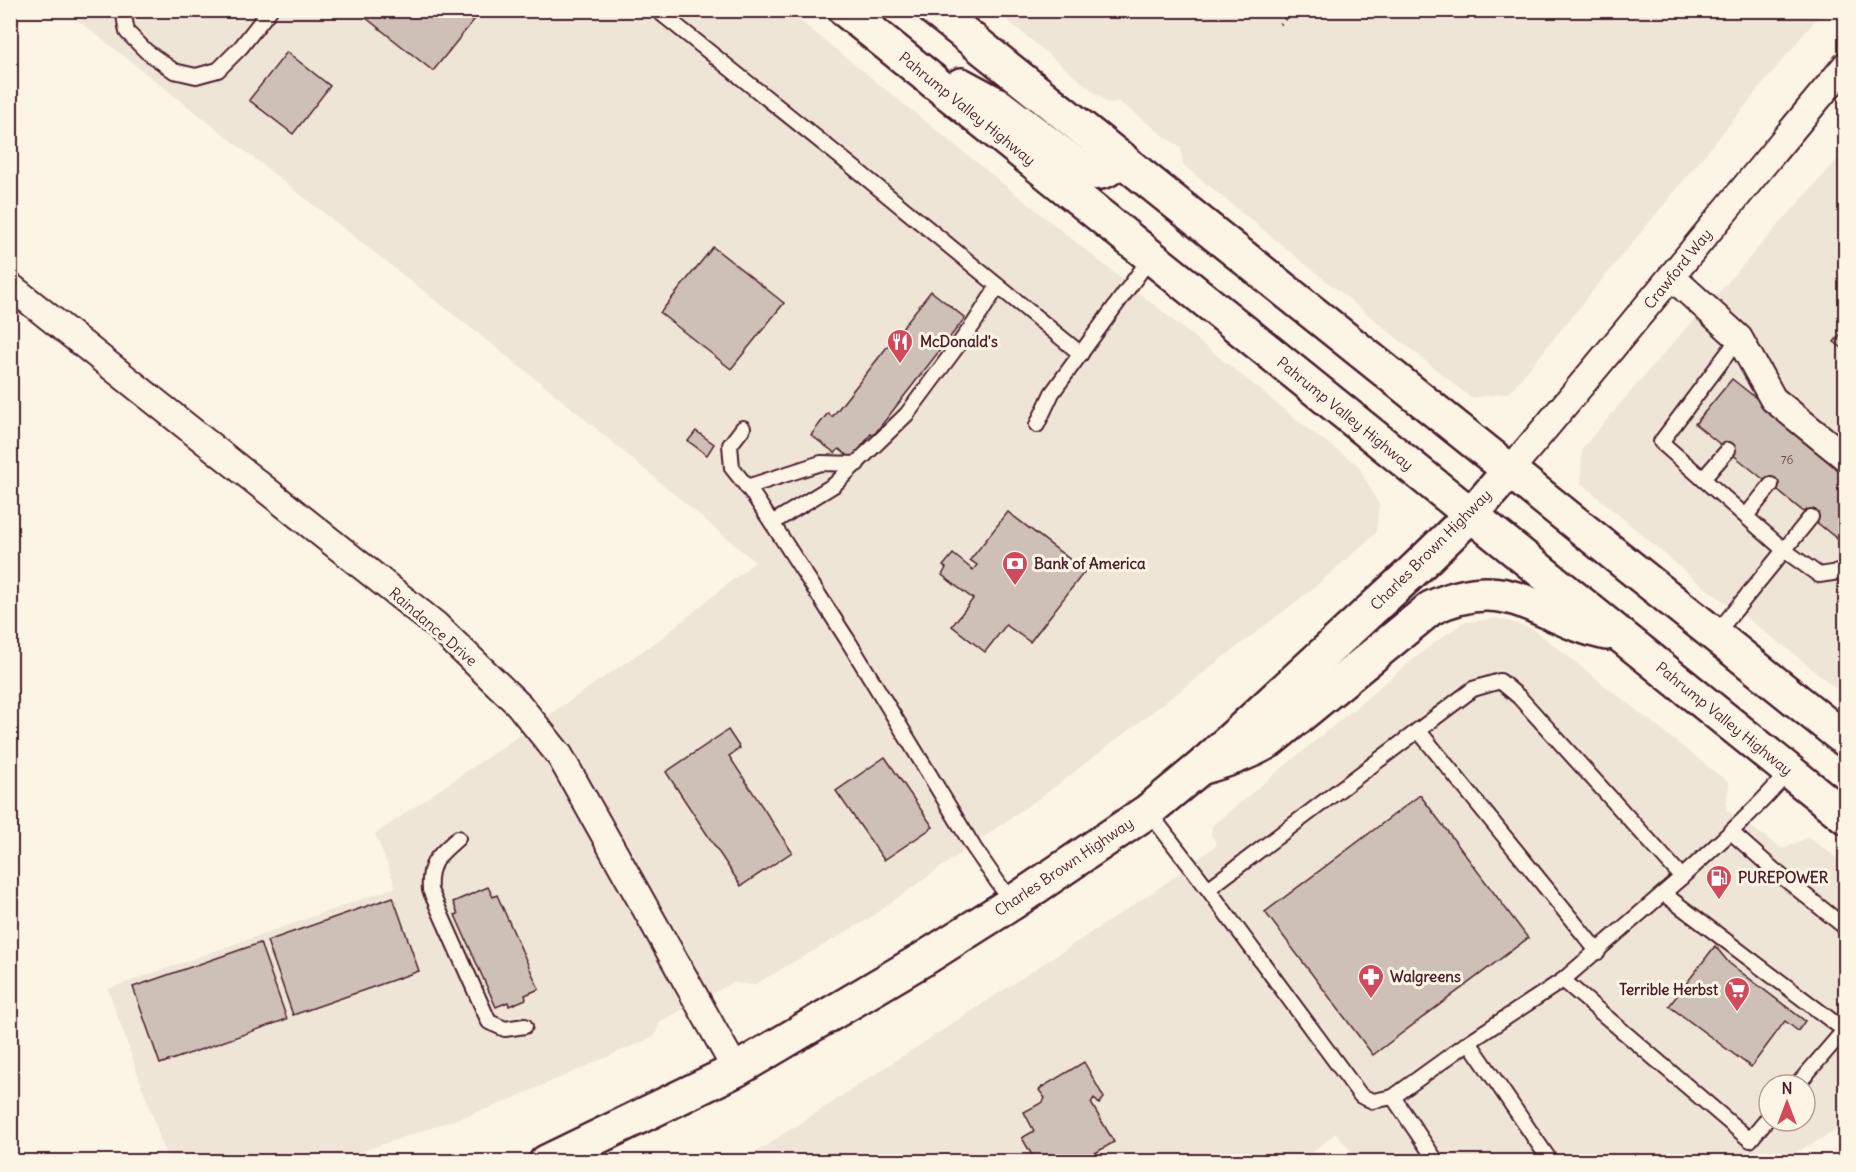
<svg xmlns="http://www.w3.org/2000/svg" width="1856" height="1172" font-family="Delius,sans-serif">
  <style>
    .built { fill: #eee5d7; fill-rule: evenodd }
    .building { fill: #cfc0b7; stroke: #4a1f2b; stroke-width: 1.5 }
    .lines { fill: none; stroke-linecap: round; stroke-linejoin: round }
    .lane-casing { stroke: #4a1f2b; stroke-width: 18 }
    .street-casing { stroke: #4a1f2b; stroke-width: 30 }
    .primary-casing { stroke: #4a1f2b; stroke-width: 38 }
    .highway-casing { stroke: #4a1f2b; stroke-width: 38 }
    .path { stroke: #4a1f2b; stroke-width: 4; stroke-dasharray: 1.5 4.5; stroke-linecap: butt }
    .lane { stroke: #fcf5e5; stroke-width: 14 }
    .street { stroke: #fcf5e5; stroke-width: 26 }
    .primary { stroke: #fcf5e5; stroke-width: 33 }
    .highway { stroke: #fcf5e5; stroke-width: 33 }
    .labels { text-anchor: middle; stroke-width: 6; stroke-linejoin: round; paint-order: stroke }
    .number-label { font-size: 12px; fill: #6b474e }
    .street-label { font-size: 15px; fill: #4a1f2b; stroke: #fcf5e5 }
    .poi-label { font-size: 15px; font-weight: bold; fill: #4a1f2b; stroke: #fcf5e5; text-anchor: start }
  </style>
  <rect width="100%" height="100%" fill="#fcf5e5"/>
  <filter id="ink" filterUnits="userSpaceOnUse"><feTurbulence type="fractalNoise" baseFrequency=".0167" numOctaves="2"/><feDisplacementMap in="SourceGraphic" scale="12" xChannelSelector="R" yChannelSelector="G"/><feConvolveMatrix kernelMatrix="1 2 1 2 8 2 1 2 1" color-interpolation-filters="sRGB"/></filter>
  <g filter="url(#ink)">
    <!-- built -->
    <g class="built">
      <polygon points="66,11 788,11 1316,435 1358,465 1379,505 1376,533 1314,588 1052,789 865,921 754,985 732,983 660,1022 655,1036 498,1105 334,1161 168,1161 108,989 396,887 375,834 660,639 755,562 555,394"/>
      <polygon points="996,11 1823,11 1509,393 1471,398 1183,165 1181,148 1119,102 1107,103"/>
      <polygon points="1845,151 1845,696 1789,650 1694,579 1581,483 1582,449 1649,370"/>
      <path d="M1497,618L1533,629L1729,783L1726,810L1783,849L1808,837L1845,864V1126L1779,1161H1359L1336,1133L1300,1162H730L761,1149L1153,892L1217,845L1211,834L1212,826L1426,649L1462,623ZM1769,1085H1805V1121H1769Z"/>
    </g>
    <!-- building -->
    <g class="building">
      <polygon points="356,10 482,10 433,71"/>
      <polygon points="287,52 330,86 293,134 249,100"/>
      <polygon points="713,247 784,303 731,369 660,313"/>
      <polygon points="931,291 965,318 873,436 871,434 852,459 839,449 835,453 811,435 828,413 832,417"/>
      <polygon points="1846,328 1846,351 1834,342"/>
      <polygon points="1732,379 1846,469 1846,537 1841,542 1695,424"/>
      <polygon points="696,431 714,444 707,455 688,441"/>
      <polygon points="1008,512 1085,571 1030,642 1006,625 985,652 952,626 973,599 942,575 946,568 943,566 953,554 973,570 977,565 970,560"/>
      <polygon points="728,730 740,748 729,756 792,852 741,886 666,772"/>
      <polygon points="885,757 933,827 884,860 836,791"/>
      <polygon points="1420,795 1528,938 1373,1055 1265,912"/>
      <polygon points="488,887 493,897 497,895 539,989 525,995 526,999 509,1006 508,1002 496,1007 455,915 458,914 453,902"/>
      <polygon points="393,897 419,971 293,1015 267,941"/>
      <polygon points="260,943 287,1019 160,1064 133,987"/>
      <polygon points="1715,946 1729,963 1805,1021 1798,1031 1785,1021 1751,1067 1669,1006"/>
      <polygon points="1084,1062 1104,1098 1099,1104 1094,1098 1091,1103 1114,1142 1080,1162 1036,1162 1022,1138 1034,1131 1024,1112 1043,1102 1045,1098 1039,1090 1042,1087"/>
    </g>
    <g class="lines">
      <defs>
        <g id="lane">
          <polyline points="123,10 127,32 146,51 174,71 196,76 218,70 241,47 270,10"/>
          <polyline points="657,10 859,172 1081,354"/>
          <polyline points="1739,338 1661,442 1784,550 1819,575 1846,571"/>
          <polyline points="1037,425 1052,393 1151,257"/>
          <polyline points="743,428 730,445 732,468 752,493 776,529 847,639 974,848 1012,903"/>
          <polyline points="1703,479 1728,450"/>
          <polyline points="747,487 821,463 857,464"/>
          <polyline points="1746,516 1771,485"/>
          <polyline points="772,523 834,485 907,414 973,325 998,286"/>
          <polyline points="1715,635 1811,517"/>
          <polyline points="1418,730 1598,952"/>
          <polyline points="1148,811 1208,889 1361,1096 1373,1101 1393,1097 1469,1042 1563,980 1682,877 1519,697 1500,681 1473,689 1208,889"/>
          <polyline points="1731,832 1775,871 1846,928"/>
          <path d="M458,838C438,856 428,862 430,890L489,1022L505,1029L525,1026"/>
          <path d="M1682,877C1719,843 1756,810 1789,771"/>
          <polyline points="1664,894 1844,1030"/>
          <polyline points="1563,980 1750,1140 1769,1117"/>
          <polyline points="1469,1042 1551,1162"/>
          <polyline points="1797,1085 1846,1028"/>
          <polyline points="1393,1097 1437,1162"/>
        </g>
        <g id="street">
          <polyline points="1672,277 1739,338 1773,399 1846,458"/>
          <polyline points="10,286 436,625 519,705 560,756 736,1070"/>
          <path d="M1509,471C1623,337 1733,200 1846,65"/>
        </g>
        <polyline id="primary" points="546,1162 736,1070 925,958 1012,903 1148,811 1200,768 1411,573 1471,515 1509,471"/>
        <g id="highway">
          <polyline points="845,10 1846,817"/>
          <polyline points="935,10 1846,740"/>
          <path d="M961,85L998,105L1083,170C1102,176 1108,171 1121,158"/>
          <path d="M1200,768C1224,761 1247,754 1269,741L1431,608C1510,571 1535,617 1606,633"/>
        </g>
      </defs>
      <!-- lane casing -->
      <use href="#lane" class="lane-casing"/>
      <!-- street casing -->
      <use href="#street" class="street-casing"/>
      <!-- primary casing -->
      <use href="#primary" class="primary-casing"/>
      <!-- highway casing -->
      <use href="#highway" class="highway-casing"/>
      <!-- path -->
      <polyline class="path" points="1280,24 1292,10"/>
      <!-- lane -->
      <use href="#lane" class="lane"/>
      <!-- street -->
      <use href="#street" class="street"/>
      <!-- primary -->
      <use href="#primary" class="primary"/>
      <!-- highway -->
      <use href="#highway" class="highway"/>
    </g>
  </g>
  <!-- icons -->
  <defs>
    <symbol id="restaurant-pin" viewBox="-11 -11 22 30"><path d="M0 17L-7.5 6A9.5 9.5 0 1 1 7.5 6Z" fill="#d1495b" stroke="#fcf5e5"/><path d="M-5-6h1v4h1v-4h1v4h1v-4h1v5L-1.5 .5V6h-2V.5L-5-1ZM5-6V6H3V1.5H1.5Q1.5-4 5-6Z" fill="#fff"/></symbol>
    <symbol id="bank-pin" viewBox="-11 -11 22 30"><path d="M0 17L-7.5 6A9.5 9.5 0 1 1 7.5 6Z" fill="#d1495b" stroke="#fcf5e5"/><path d="M-6-4H6V4H-6ZM0-2.3a2.3 2.3 0 1 0 0 4.6a2.3 2.3 0 1 0 0-4.6Z" fill="#fff"/></symbol>
    <symbol id="fuel-pin" viewBox="-11 -11 22 30"><path d="M0 17L-7.5 6A9.5 9.5 0 1 1 7.5 6Z" fill="#d1495b" stroke="#fcf5e5"/><path d="M-5.5-6h7V0h2V4h1.3V-2.5L3-4.5l.8-.8L6-3V5H2.5V1h-1V6h-7ZM-4.2-4.7v3.2H.2V-4.7Z" fill="#fff"/></symbol>
    <symbol id="pharmacy-pin" viewBox="-11 -11 22 30"><path d="M0 17L-7.5 6A9.5 9.5 0 1 1 7.5 6Z" fill="#d1495b" stroke="#fcf5e5"/><path d="M-2-6h4v4h4v4h-4v4h-4v-4h-4v-4h4Z" fill="#fff"/></symbol>
    <symbol id="supermarket-pin" viewBox="-11 -11 22 30"><path d="M0 17L-7.5 6A9.5 9.5 0 1 1 7.5 6Z" fill="#d1495b" stroke="#fcf5e5"/><path d="M-6-5.5h2.5l.6 2H6L4.5 2H-2.5L-4.4-4H-6ZM-1.5 3.2a1.3 1.3 0 1 0 .1 0ZM3 3.2a1.3 1.3 0 1 0 .1 0Z" fill="#fff"/></symbol>
  </defs>
  <g fill-rule="evenodd">
    <use href="#restaurant-pin" x="885" y="327" width="30" height="40"/>
    <use href="#bank-pin" x="1000" y="549" width="30" height="40"/>
    <use href="#fuel-pin" x="1704" y="863" width="30" height="40"/>
    <use href="#pharmacy-pin" x="1356" y="962" width="30" height="40"/>
    <use href="#supermarket-pin" x="1722" y="975" width="30" height="40"/>
  </g>
  <g class="labels">
    <!-- number labels -->
    <g class="number-label">
      <text x="1787" y="464">76</text>
    </g>
    <!-- street labels -->
    <g class="street-label">
      <text transform="translate(967 109) rotate(39)" y="5">Pahrump Valley Highway</text>
      <text transform="translate(1678 269) rotate(-51)" y="5">Crawford Way</text>
      <text transform="translate(1345 414) rotate(39)" y="5">Pahrump Valley Highway</text>
      <text transform="translate(1431 550) rotate(-45)" y="5">Charles Brown Highway</text>
      <text transform="translate(433 627) rotate(41)" y="5">Raindance Drive</text>
      <text transform="translate(1724 719) rotate(39)" y="5">Pahrump Valley Highway</text>
      <text transform="translate(1064 867) rotate(-34)" y="5">Charles Brown Highway</text>
    </g>
    <!-- poi labels -->
    <g class="poi-label">
      <text x="920" y="347">McDonald's</text>
      <text x="1034" y="569">Bank of America</text>
      <text x="1738" y="883">PUREPOWER</text>
      <text x="1390" y="982">Walgreens</text>
      <text x="1718" y="995" text-anchor="end">Terrible Herbst</text>
    </g>
  </g>
  <!-- margin -->
  <rect width="1856" height="1172" fill="none" stroke="#fcf5e5" stroke-width="36"/>
  <rect x="18" y="18" width="1820" height="1136" fill="none" stroke="#4a1f2b" stroke-width="2" filter="url(#ink)"/>
  <!-- north arrow -->
  <g transform="translate(1787 1103)"><circle r="28" fill="#fcf5e5" stroke="#b59f9b" stroke-width="1.5"/>
  <path d="M0-4.5L10 22L0 15L-10 22Z" fill="#d1495b"/>
  <text y="-9" font-size="16" font-weight="bold" text-anchor="middle" fill="#4a1f2b">N</text>
  </g>
</svg>
